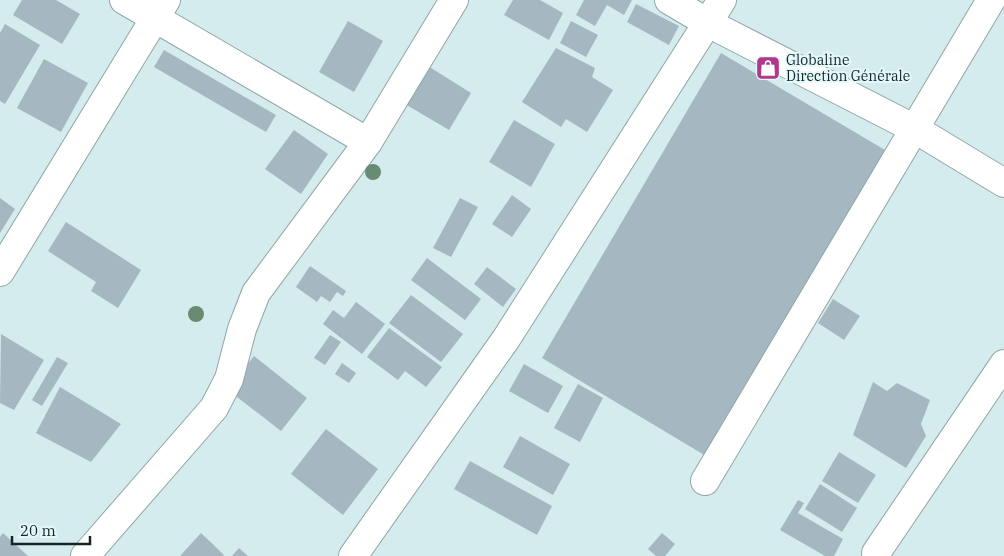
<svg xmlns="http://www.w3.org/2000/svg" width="1004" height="556" font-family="'IBM Plex Serif',serif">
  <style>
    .building { fill: #a5b8c1 }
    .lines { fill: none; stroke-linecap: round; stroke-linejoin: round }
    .minor-casing { stroke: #90a6a7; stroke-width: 30 }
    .minor { stroke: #fff; stroke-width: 28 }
    .tree { fill: #698b71 }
    .labels { text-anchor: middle; stroke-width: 4; stroke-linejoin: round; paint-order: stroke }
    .poi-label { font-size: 14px; fill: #1b2424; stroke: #e1f9fa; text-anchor: start }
  </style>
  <rect width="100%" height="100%" fill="#d4eced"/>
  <!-- building -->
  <g class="building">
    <polygon points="22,0 56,0 80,14 62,44 13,15"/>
    <polygon points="513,0 540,0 563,13 549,40 504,15"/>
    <polygon points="584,0 632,0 624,15 607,5 595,26 576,15"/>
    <polygon points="636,4 679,26 669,45 627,22"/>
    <polygon points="348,21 383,41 354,92 319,72"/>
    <polygon points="571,21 598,35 586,57 560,43"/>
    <polygon points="5,24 40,45 5,104 0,101 0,33"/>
    <polygon points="556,48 595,68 592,77 613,90 587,132 566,119 561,127 522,102"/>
    <polygon points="164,50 276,115 266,132 154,67"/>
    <polygon points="721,53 885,150 706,456 542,358"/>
    <polygon points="44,59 88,83 61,132 17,108"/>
    <polygon points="428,66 471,93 449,130 405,104"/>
    <polygon points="514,120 555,144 531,187 489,162"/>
    <polygon points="294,130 328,154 301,194 265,169"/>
    <polygon points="512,195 531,209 512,237 492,224"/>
    <polygon points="0,198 15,209 0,233"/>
    <polygon points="460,198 478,207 451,257 433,248"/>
    <polygon points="66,222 141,270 118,308 91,291 96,282 48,251"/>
    <polygon points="427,258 481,299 465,320 411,280"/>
    <polygon points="310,266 346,291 343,296 337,292 330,302 321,296 317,302 296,287"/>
    <polygon points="487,267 516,289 503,307 474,284"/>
    <polygon points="411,295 463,334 441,362 389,323"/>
    <polygon points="833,299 860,316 844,340 818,323"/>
    <polygon points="356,302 385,324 362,354 323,324 333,310 344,318"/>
    <polygon points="389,328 442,367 426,387 405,371 398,380 367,357"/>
    <polygon points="1,334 44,360 14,410 0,403"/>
    <polygon points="330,335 341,342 325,365 314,358"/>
    <polygon points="254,356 307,398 281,431 228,390"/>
    <polygon points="57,357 68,363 42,406 32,400"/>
    <polygon points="342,363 356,373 349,383 335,374"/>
    <polygon points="524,364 563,386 548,413 509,391"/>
    <polygon points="873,382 887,391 897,383 930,400 921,424 926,436 906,468 853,435"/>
    <polygon points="578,384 603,398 580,442 554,428"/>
    <polygon points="60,387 121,424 91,462 36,433"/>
    <polygon points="326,429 378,469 343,515 291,474"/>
    <polygon points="520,436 570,464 553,495 503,467"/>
    <polygon points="839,452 876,475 858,503 822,481"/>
    <polygon points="470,461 552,506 537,535 454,489"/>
    <polygon points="820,484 857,508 842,532 805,509"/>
    <polygon points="798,500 804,503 798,513 843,539 834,556 825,556 780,530"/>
    <polygon points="3,533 28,556 0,556 0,537"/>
    <polygon points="201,533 224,555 223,556 180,556"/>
    <polygon points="662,533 675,544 665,556 656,556 648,549"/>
    <polygon points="239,548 248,556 232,556"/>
  </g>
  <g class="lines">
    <defs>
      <g id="minor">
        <polyline points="124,0 368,142"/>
        <polyline points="669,0 708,23 915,129 1004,183"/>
        <polyline points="0,272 166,0"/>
        <polyline points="705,481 991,0"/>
        <polyline points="876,553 1004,364"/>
        <polyline points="85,556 214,408 229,379 242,329 256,293 368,142 454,0"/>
        <polyline points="353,556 506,339 722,0"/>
      </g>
    </defs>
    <!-- minor casing -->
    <use href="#minor" class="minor-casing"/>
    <!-- minor -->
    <use href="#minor" class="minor"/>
  </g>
  <!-- trees -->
  <g class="tree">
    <circle cx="373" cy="172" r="8"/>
    <circle cx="196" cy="314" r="8"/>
  </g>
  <!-- icons -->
  <defs>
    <symbol id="shop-square" viewBox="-11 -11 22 22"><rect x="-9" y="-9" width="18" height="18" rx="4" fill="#b2388b" stroke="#e1f9fa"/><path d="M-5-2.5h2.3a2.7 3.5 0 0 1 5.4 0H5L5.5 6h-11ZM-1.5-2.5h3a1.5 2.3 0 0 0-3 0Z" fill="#fff"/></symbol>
  </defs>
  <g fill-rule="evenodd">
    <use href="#shop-square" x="754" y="54" width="28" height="28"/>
  </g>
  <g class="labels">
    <!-- poi labels -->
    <g class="poi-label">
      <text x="786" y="65">Globaline<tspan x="786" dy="16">Direction Générale</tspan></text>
    </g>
  </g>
  <!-- scale -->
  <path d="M12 536v8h78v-8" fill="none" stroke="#1b2424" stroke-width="2.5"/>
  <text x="20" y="536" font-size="15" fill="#1b2424" stroke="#e1f9fa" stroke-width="4" paint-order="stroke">20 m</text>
</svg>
